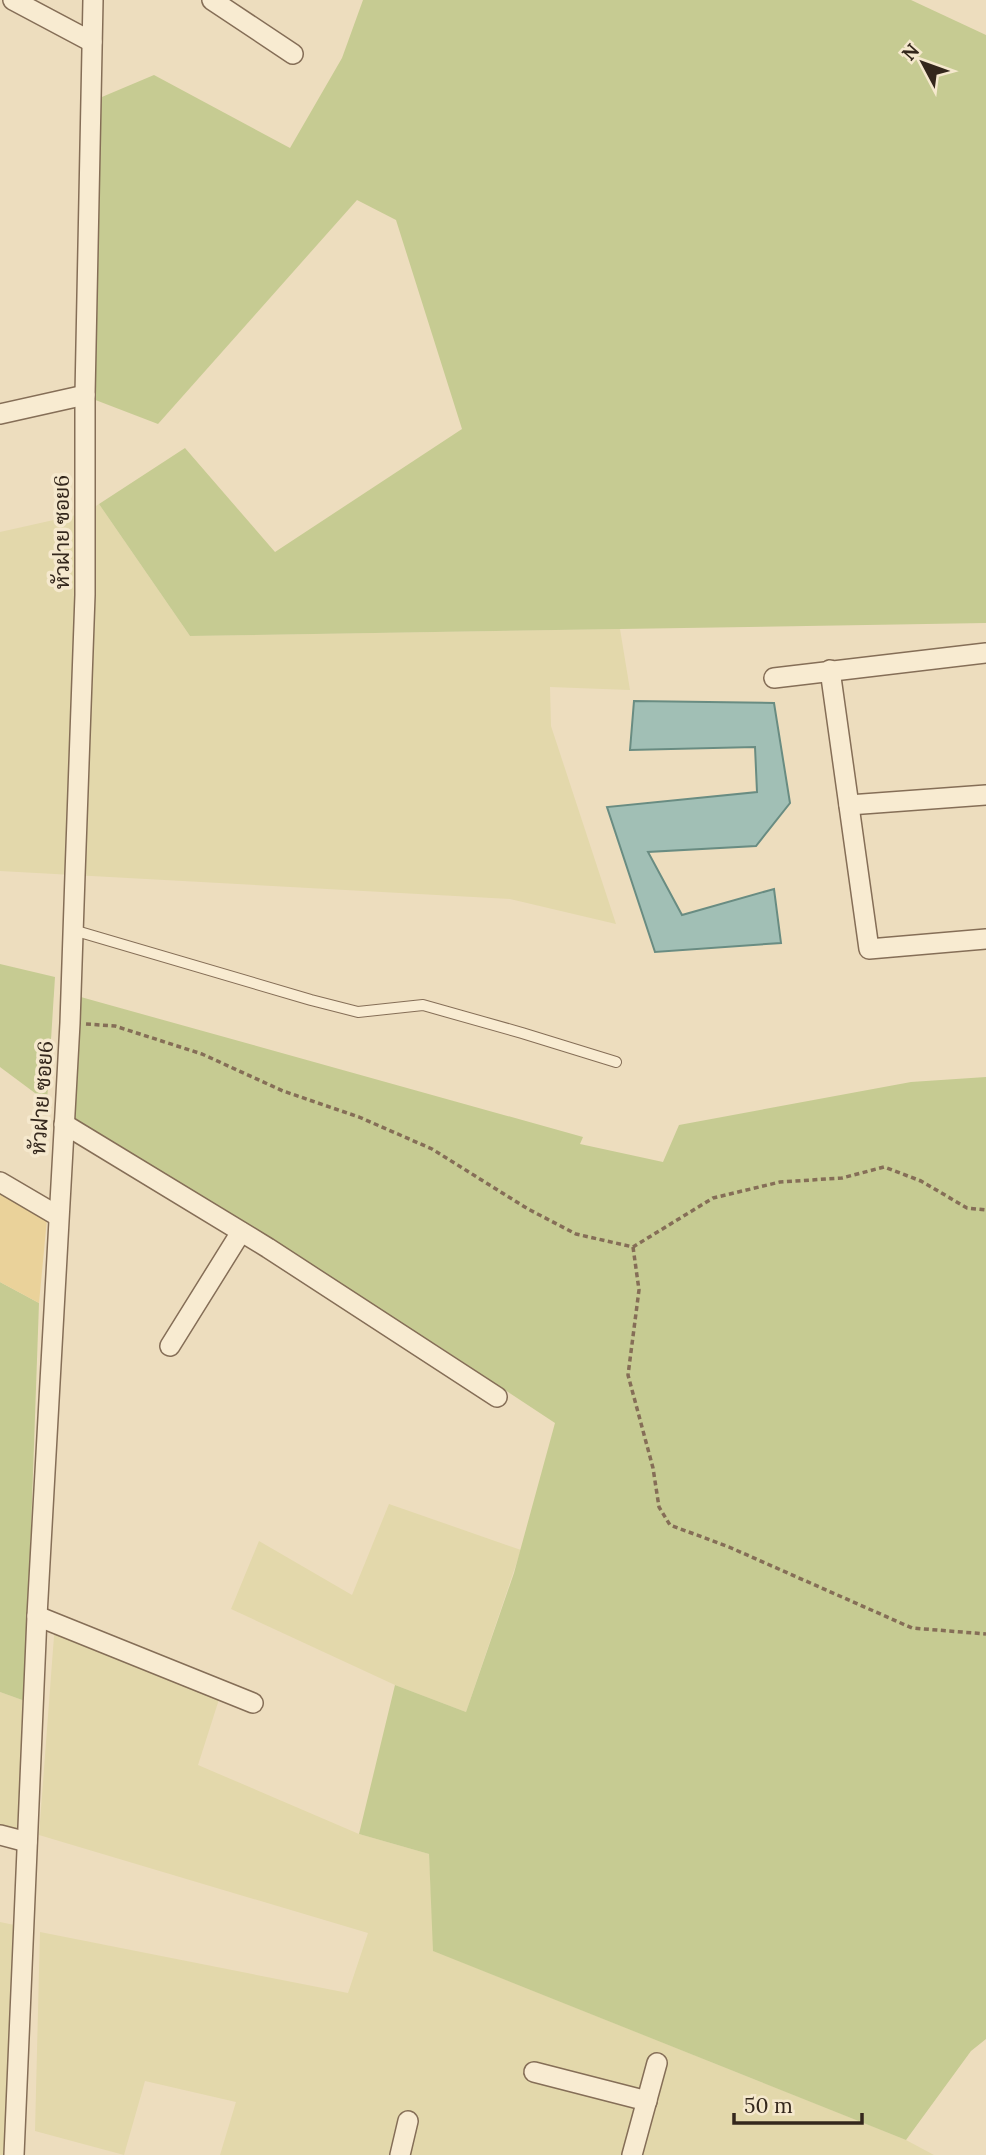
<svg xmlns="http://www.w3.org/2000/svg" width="986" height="2155" font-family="Lora,Sarabun,serif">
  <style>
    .farmland { fill: #e3d8ab }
    .green { fill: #c6cb92 }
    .sand { fill: #ead29a }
    .water { fill: #a1bfb5; stroke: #698c82; stroke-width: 2 }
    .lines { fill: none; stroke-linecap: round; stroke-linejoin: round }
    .lane-casing { stroke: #856e57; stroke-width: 12 }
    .street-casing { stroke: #856e57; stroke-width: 22 }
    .path { stroke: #856e57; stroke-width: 3.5; stroke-dasharray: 5 3.5; stroke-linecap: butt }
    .lane { stroke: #f8ebd1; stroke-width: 10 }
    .street { stroke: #f8ebd1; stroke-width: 19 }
    .labels { text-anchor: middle; stroke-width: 7; stroke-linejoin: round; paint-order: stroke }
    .street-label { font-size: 21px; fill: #34271c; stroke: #f5e8cd }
  </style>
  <rect width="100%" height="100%" fill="#edddbe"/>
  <!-- farmland -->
  <g class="farmland">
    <polygon points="99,504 190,636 620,629 630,690 550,687 551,726 616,924 510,899 0,871 0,532 85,513"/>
    <polygon points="389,1504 521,1550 466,1712 395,1685 231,1609 259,1541 352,1595"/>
    <polygon points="55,1623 222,1690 198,1765 359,1834 429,1854 434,1951 906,2140 934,2155 220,2155 236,2102 145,2081 124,2155 35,2131 40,1932 348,1993 368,1933 39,1835"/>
    <polygon points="0,1692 25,1701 18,1840 0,1835"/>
    <polygon points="0,1922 24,1927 14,2155 0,2155"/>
  </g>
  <!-- green -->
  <g class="green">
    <polygon points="363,0 911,0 986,35 986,623 190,636 99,504 185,448 275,552 462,429 396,220 357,200 158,424 85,396 90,102 154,75 290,148 342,58"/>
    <polygon points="0,964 55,977 47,1102 0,1067"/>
    <polygon points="70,994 583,1137 580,1144 663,1162 679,1125 911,1082 986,1077 986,2039 971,2051 906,2140 433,1951 429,1854 359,1834 395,1685 466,1712 514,1573 555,1423 437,1345 64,1124"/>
    <polygon points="0,1282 39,1303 25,1701 0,1692"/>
  </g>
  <!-- sand -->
  <polygon class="sand" points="0,1192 47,1219 39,1303 0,1282"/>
  <!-- water -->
  <polygon class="water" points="634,701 774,703 790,803 756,846 648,852 682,915 774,889 781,943 655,952 607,807 757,792 755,747 630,750"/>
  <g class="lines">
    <defs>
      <polyline id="lane" points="73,930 311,1000 358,1012 423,1005 522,1033 616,1062"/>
      <g id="street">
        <polyline points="13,0 92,42"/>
        <polyline points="212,0 293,54"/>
        <polyline points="0,414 85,395"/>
        <polyline points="830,670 869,949 986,939"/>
        <polyline points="774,678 986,653"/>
        <polyline points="849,805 986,795"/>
        <polyline points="64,1124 268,1248 497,1397"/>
        <polyline points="0,1182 58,1216"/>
        <polyline points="170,1346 241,1232"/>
        <polyline points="37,1616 253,1703"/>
        <polyline points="0,1835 27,1842"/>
        <polyline points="534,2072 647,2101"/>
        <polyline points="14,2155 37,1616 70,1023 75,875 85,595 85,395 93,0"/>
        <polyline points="400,2155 408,2121"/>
        <polyline points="632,2155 657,2063"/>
      </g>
    </defs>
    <!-- lane casing -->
    <use href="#lane" class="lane-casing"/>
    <!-- street casing -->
    <use href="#street" class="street-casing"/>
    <!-- path -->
    <g class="path">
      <polyline points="86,1024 115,1026 202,1054 283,1091 359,1117 432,1149 528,1209 576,1234 633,1247 713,1198 780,1182 842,1178 884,1167 921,1181 967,1208 986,1210"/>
      <polyline points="633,1247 639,1290 628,1375 653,1468 659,1507 670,1525 729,1547 912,1628 986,1634"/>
    </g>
    <!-- lane -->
    <use href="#lane" class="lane"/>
    <!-- street -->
    <use href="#street" class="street"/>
  </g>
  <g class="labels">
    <!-- street labels -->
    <g class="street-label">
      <text transform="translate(62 532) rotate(-90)" y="7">หัวฝาย ซอย6</text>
      <text transform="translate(42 1098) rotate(-86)" y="7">หัวฝาย ซอย6</text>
    </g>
  </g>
  <!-- north arrow -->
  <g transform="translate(923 63) rotate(311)" stroke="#f5e8cd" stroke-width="5" paint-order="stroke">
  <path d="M0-5L12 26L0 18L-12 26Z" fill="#34271c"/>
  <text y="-10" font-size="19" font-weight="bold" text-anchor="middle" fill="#34271c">N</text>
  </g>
  <!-- scale -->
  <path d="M734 2113v10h128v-10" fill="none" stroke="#34271c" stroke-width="3.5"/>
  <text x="744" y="2113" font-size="21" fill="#34271c" stroke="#f5e8cd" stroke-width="5" paint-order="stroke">50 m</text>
</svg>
